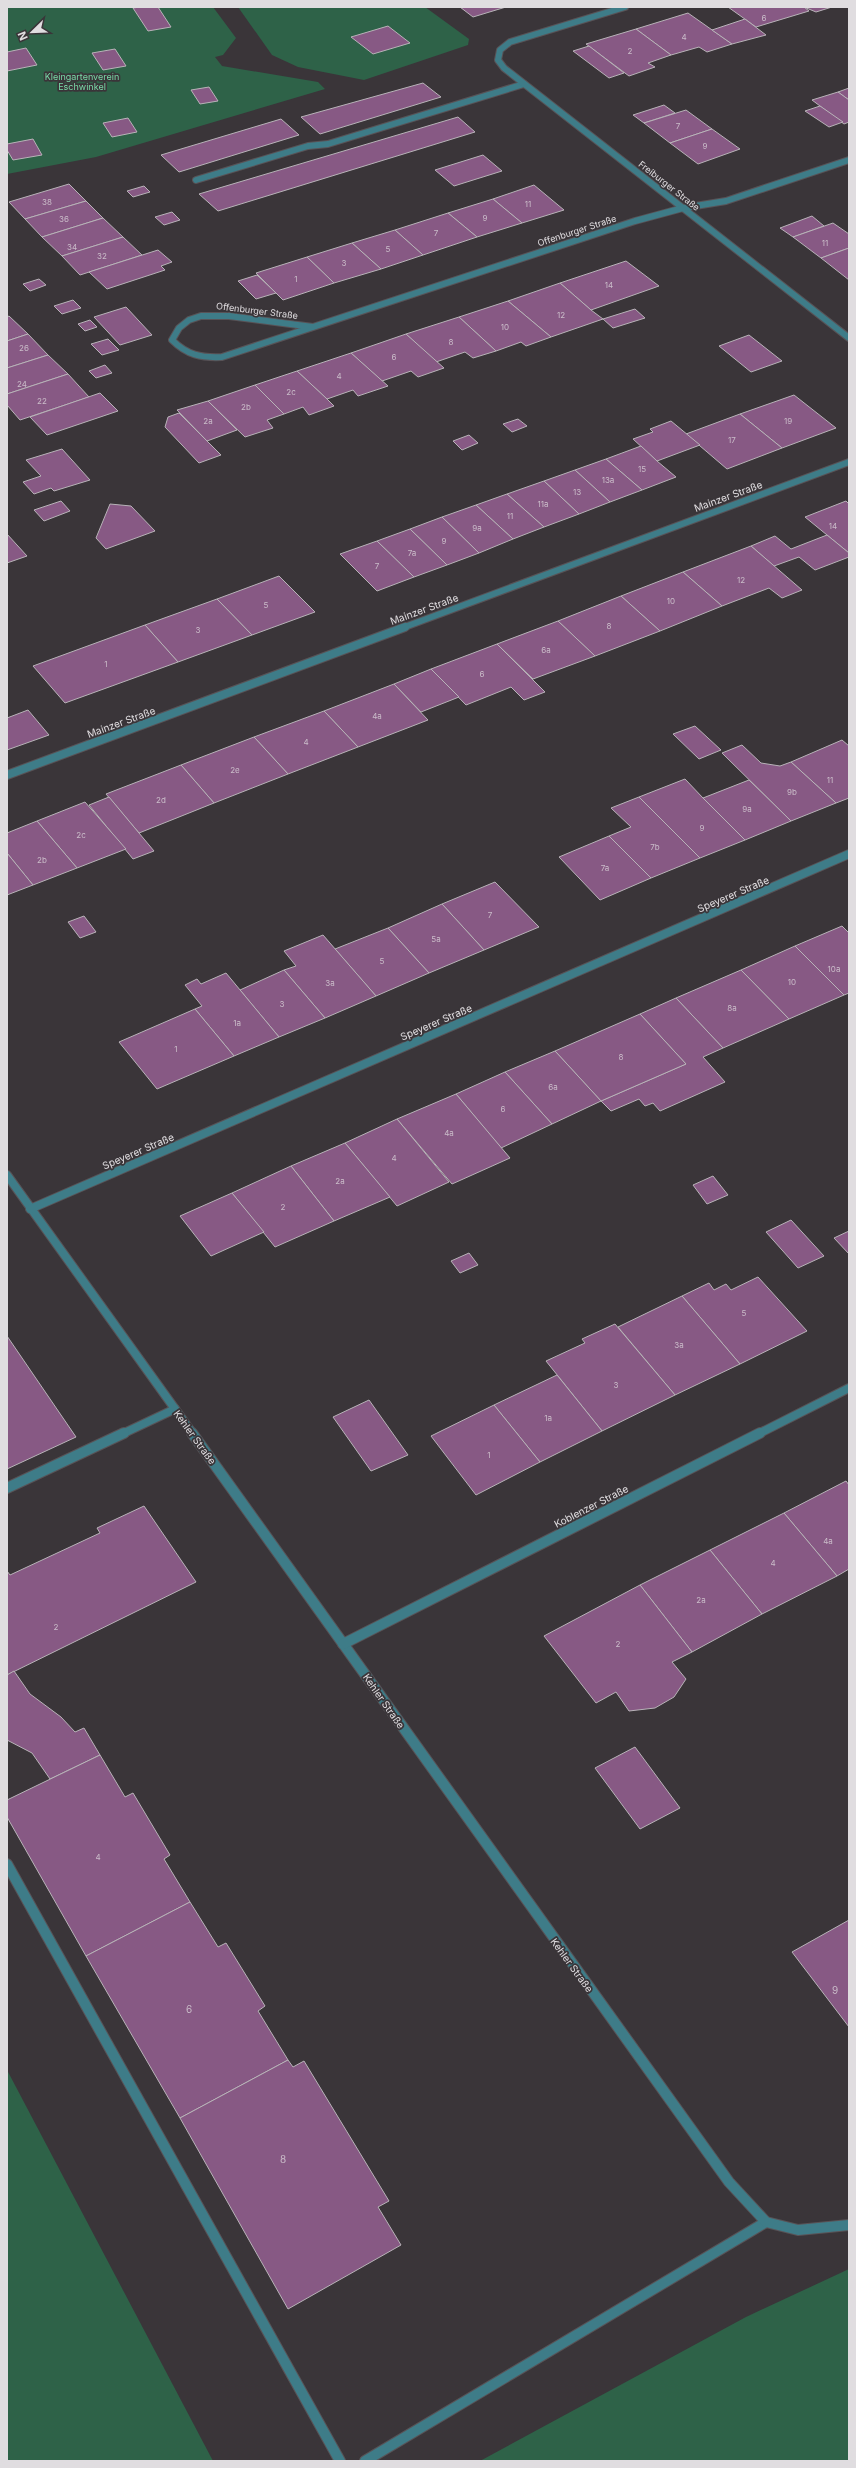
<svg xmlns="http://www.w3.org/2000/svg" width="856" height="2468" font-family="Inter,sans-serif">
  <style>
    .green { fill: #2e6248 }
    .building { fill: #875984; stroke: #b8b3b8 }
    .lines { fill: none; stroke-linecap: round; stroke-linejoin: round }
    .service-far2-casing { stroke: #585357; stroke-width: 8 }
    .service-far1-casing { stroke: #585357; stroke-width: 10 }
    .service-casing { stroke: #585357; stroke-width: 12 }
    .minor-far2-casing { stroke: #585357; stroke-width: 8 }
    .minor-far1-casing { stroke: #585357; stroke-width: 10 }
    .minor-casing { stroke: #585357; stroke-width: 12 }
    .service-far2 { stroke: #3e7c88; stroke-width: 6 }
    .service-far1 { stroke: #3e7c88; stroke-width: 8 }
    .service { stroke: #3e7c88; stroke-width: 10 }
    .minor-far2 { stroke: #3e7c88; stroke-width: 6 }
    .minor-far1 { stroke: #3e7c88; stroke-width: 8 }
    .minor { stroke: #3e7c88; stroke-width: 10 }
    .labels { text-anchor: middle; stroke-width: 3.5; stroke-linejoin: round; paint-order: stroke }
    .number-label { font-size: 8px; fill: #cabcc9 }
    .far-park-label { font-size: 9px; fill: #79d9a7; stroke: #3a3539 }
    .far-street-label { font-size: 9px; fill: #e0dde0; stroke: #3a3539 }
    .street-label { font-size: 10px; fill: #e0dde0; stroke: #3a3539 }
    .near-number-label { font-size: 10px; fill: #cabcc9 }
  </style>
  <rect width="100%" height="100%" fill="#3a3539"/>
  <!-- green -->
  <g class="green">
    <polygon points="7,7 213,7 236,38 223,55 215,57 222,66 318,82 325,89 96,157 7,174"/>
    <polygon points="238,7 425,7 469,39 468,45 364,80 298,67 272,55"/>
    <polygon points="7,2070 213,2461 7,2461"/>
    <polygon points="849,2269 849,2461 480,2461 746,2317"/>
  </g>
  <!-- building -->
  <g class="building">
    <polygon points="140,7 158,7 171,27 148,31 133,8"/>
    <polygon points="460,7 506,7 473,17"/>
    <polygon points="728,7 804,7 809,11 756,27"/>
    <polygon points="804,7 832,7 816,12"/>
    <polygon points="688,13 732,44 707,52 699,47 671,55 636,29"/>
    <polygon points="745,19 766,35 732,44 712,30"/>
    <polygon points="388,26 410,43 373,54 351,37"/>
    <polygon points="636,29 671,55 648,63 655,67 629,76 586,44"/>
    <polygon points="589,46 624,73 609,78 573,51"/>
    <polygon points="26,48 37,65 7,71 7,52"/>
    <polygon points="115,49 126,66 103,70 92,53"/>
    <polygon points="423,83 441,97 320,134 301,117"/>
    <polygon points="209,87 218,101 200,104 191,90"/>
    <polygon points="849,88 849,100 838,92"/>
    <polygon points="838,92 849,100 849,122 844,124 812,100"/>
    <polygon points="664,105 675,113 644,123 633,115"/>
    <polygon points="820,106 843,122 829,127 805,111"/>
    <polygon points="686,110 712,129 670,143 644,123"/>
    <polygon points="458,117 475,132 218,211 199,194"/>
    <polygon points="128,118 137,132 112,137 103,123"/>
    <polygon points="281,119 299,135 179,172 161,155"/>
    <polygon points="712,129 740,149 698,164 670,143"/>
    <polygon points="33,139 42,155 13,160 7,150 7,144"/>
    <polygon points="483,155 502,171 454,186 435,170"/>
    <polygon points="69,184 86,201 25,219 9,202"/>
    <polygon points="534,185 564,210 522,223 493,199"/>
    <polygon points="144,186 150,192 133,197 127,191"/>
    <polygon points="493,199 522,223 477,237 448,213"/>
    <polygon points="86,201 103,218 42,237 25,219"/>
    <polygon points="172,212 180,220 164,225 155,217"/>
    <polygon points="448,213 477,237 423,255 395,230"/>
    <polygon points="812,216 824,226 793,237 780,228"/>
    <polygon points="103,218 123,237 62,256 42,237"/>
    <polygon points="833,223 849,234 849,248 821,258 793,237"/>
    <polygon points="395,230 423,255 381,269 352,243"/>
    <polygon points="123,237 142,255 80,275 62,256"/>
    <polygon points="352,243 381,269 334,283 307,257"/>
    <polygon points="849,248 849,280 821,258"/>
    <polygon points="158,250 172,262 161,266 165,270 107,289 89,272"/>
    <polygon points="307,257 334,283 283,300 256,273"/>
    <polygon points="626,261 659,286 591,310 560,283"/>
    <polygon points="257,275 276,293 256,299 238,281"/>
    <polygon points="39,279 46,285 30,291 23,284"/>
    <polygon points="560,283 591,310 603,319 551,337 508,301"/>
    <polygon points="73,300 81,308 62,314 54,306"/>
    <polygon points="508,301 551,337 526,346 521,342 496,351 459,317"/>
    <polygon points="126,307 152,335 120,345 94,317"/>
    <polygon points="635,309 645,318 613,328 603,319"/>
    <polygon points="9,316 28,334 7,341 7,317"/>
    <polygon points="459,317 496,351 473,358 465,352 436,362 406,334"/>
    <polygon points="90,320 97,327 85,331 78,324"/>
    <polygon points="28,334 48,355 7,368 7,341"/>
    <polygon points="406,334 444,368 418,377 411,371 382,381 351,353"/>
    <polygon points="749,335 782,361 751,372 719,346"/>
    <polygon points="108,339 119,350 102,355 91,344"/>
    <polygon points="351,353 388,386 358,396 353,390 327,399 297,371"/>
    <polygon points="48,355 68,374 7,394 7,368"/>
    <polygon points="105,365 112,373 96,378 89,371"/>
    <polygon points="297,371 327,399 334,406 309,415 303,407 284,414 255,385"/>
    <polygon points="68,374 89,397 20,420 7,405 7,394"/>
    <polygon points="255,385 284,414 267,420 273,428 245,437 208,401"/>
    <polygon points="100,393 118,411 47,435 30,417"/>
    <polygon points="794,395 836,428 782,448 740,414"/>
    <polygon points="208,401 237,430 207,441 177,410"/>
    <polygon points="179,413 221,455 199,463 165,427 168,417"/>
    <polygon points="740,414 782,448 727,469 686,434"/>
    <polygon points="518,419 527,426 512,432 503,424"/>
    <polygon points="671,421 700,445 657,461 633,439 653,432 650,429"/>
    <polygon points="469,435 478,443 462,450 453,441"/>
    <polygon points="641,446 657,461 676,477 642,490 606,459"/>
    <polygon points="62,449 90,480 54,491 51,488 34,494 23,482 41,476 26,460"/>
    <polygon points="606,459 642,490 610,502 575,470"/>
    <polygon points="575,470 610,502 579,514 544,481"/>
    <polygon points="544,481 579,514 544,527 507,494"/>
    <polygon points="507,494 544,527 513,539 476,505"/>
    <polygon points="61,501 70,511 44,521 34,510"/>
    <polygon points="846,501 849,504 849,553 805,517"/>
    <polygon points="110,504 131,506 155,531 106,549 96,538"/>
    <polygon points="476,505 513,539 479,553 442,517"/>
    <polygon points="442,517 479,553 447,565 410,529"/>
    <polygon points="410,529 447,565 414,577 377,541"/>
    <polygon points="7,534 27,556 7,563"/>
    <polygon points="827,535 849,553 849,557 815,570 799,557 774,566 751,546 775,536 791,549"/>
    <polygon points="377,541 414,577 377,591 340,554"/>
    <polygon points="751,546 802,590 782,598 769,588 722,606 683,572"/>
    <polygon points="683,572 722,606 660,631 621,596"/>
    <polygon points="279,576 315,612 252,635 217,599"/>
    <polygon points="621,596 660,631 595,656 558,621"/>
    <polygon points="217,599 252,635 178,662 145,625"/>
    <polygon points="558,621 595,656 533,679 497,644"/>
    <polygon points="145,625 178,662 65,703 33,666"/>
    <polygon points="497,644 545,692 524,700 511,687 466,705 431,669"/>
    <polygon points="431,669 459,697 421,712 394,684"/>
    <polygon points="394,684 428,720 358,747 324,711"/>
    <polygon points="28,710 49,735 7,750 7,718"/>
    <polygon points="324,711 358,747 288,774 254,737"/>
    <polygon points="695,726 721,750 699,759 673,734"/>
    <polygon points="254,737 288,774 214,803 181,765"/>
    <polygon points="842,740 849,746 849,798 836,803 791,762"/>
    <polygon points="742,745 761,763 780,766 791,762 836,803 791,821 722,753"/>
    <polygon points="181,765 214,803 139,833 106,794"/>
    <polygon points="685,779 703,798 745,840 700,858 639,797"/>
    <polygon points="749,780 791,821 745,840 703,798"/>
    <polygon points="109,797 154,851 133,859 89,805"/>
    <polygon points="639,797 700,858 651,878 609,836 631,827 611,808"/>
    <polygon points="85,802 126,849 77,868 37,821"/>
    <polygon points="37,821 77,868 33,885 7,853 7,833"/>
    <polygon points="609,836 651,878 600,900 559,857"/>
    <polygon points="7,853 33,885 7,895"/>
    <polygon points="495,882 539,927 484,950 442,904"/>
    <polygon points="442,904 484,950 429,973 388,928"/>
    <polygon points="84,916 96,932 80,938 68,922"/>
    <polygon points="842,926 849,933 849,993 844,995 795,946"/>
    <polygon points="388,928 429,973 376,996 335,949"/>
    <polygon points="323,935 376,996 325,1018 284,970 296,966 284,951"/>
    <polygon points="795,946 844,995 789,1019 741,970"/>
    <polygon points="284,970 325,1018 279,1037 240,990"/>
    <polygon points="741,970 789,1019 723,1048 676,998"/>
    <polygon points="226,973 279,1037 234,1056 195,1009 202,1006 185,985 197,979 201,984"/>
    <polygon points="676,998 723,1048 703,1057 725,1082 660,1111 653,1103 645,1106 639,1099 611,1111 601,1101 686,1064 640,1014"/>
    <polygon points="195,1009 234,1056 157,1089 119,1042"/>
    <polygon points="640,1014 686,1064 601,1101 555,1051"/>
    <polygon points="555,1051 601,1101 552,1124 505,1072"/>
    <polygon points="505,1072 552,1124 501,1148 456,1094"/>
    <polygon points="456,1094 510,1158 452,1184 397,1119"/>
    <polygon points="397,1119 449,1182 397,1206 345,1143"/>
    <polygon points="345,1143 390,1197 334,1221 291,1166"/>
    <polygon points="291,1166 334,1221 275,1247 232,1193"/>
    <polygon points="713,1176 728,1195 707,1204 693,1185"/>
    <polygon points="232,1193 264,1232 211,1256 180,1216"/>
    <polygon points="791,1220 824,1256 798,1268 766,1232"/>
    <polygon points="849,1231 849,1254 834,1238"/>
    <polygon points="469,1253 478,1265 460,1273 451,1261"/>
    <polygon points="758,1277 807,1331 740,1364 682,1296 709,1283 714,1290 726,1284 731,1290"/>
    <polygon points="682,1296 740,1364 675,1395 618,1327"/>
    <polygon points="615,1324 675,1395 602,1431 546,1361 585,1343 582,1339"/>
    <polygon points="7,1336 76,1437 7,1469"/>
    <polygon points="557,1375 602,1431 540,1462 494,1405"/>
    <polygon points="369,1400 408,1455 371,1471 333,1417"/>
    <polygon points="494,1405 540,1462 476,1495 431,1436"/>
    <polygon points="846,1481 849,1485 849,1569 837,1576 784,1513"/>
    <polygon points="144,1506 196,1582 7,1675 7,1571 10,1575 100,1533 97,1528"/>
    <polygon points="784,1513 837,1576 762,1614 710,1550"/>
    <polygon points="710,1550 762,1614 692,1652 640,1585"/>
    <polygon points="640,1585 692,1652 672,1662 686,1679 674,1697 655,1708 629,1711 616,1692 596,1703 544,1636"/>
    <polygon points="14,1671 30,1694 61,1717 75,1732 84,1728 100,1755 50,1779 32,1753 7,1740 7,1675"/>
    <polygon points="635,1747 680,1808 640,1829 595,1768"/>
    <polygon points="100,1755 125,1797 133,1793 170,1855 164,1859 190,1902 86,1956 7,1817 7,1800"/>
    <polygon points="190,1902 218,1947 226,1943 265,2006 258,2011 288,2060 180,2118 86,1956"/>
    <polygon points="849,1920 849,2027 792,1952"/>
    <polygon points="288,2060 293,2067 304,2061 389,2201 378,2207 401,2245 288,2309 180,2118"/>
  </g>
  <g class="lines">
    <defs>
      <polyline id="service-far2" points="196,180 308,146 328,144 524,84"/>
      <polyline id="service-far1" points="122,1434 175,1409"/>
      <g id="service">
        <polyline points="7,1488 124,1433"/>
        <polyline points="7,1864 340,2461"/>
        <polyline points="365,2461 766,2222"/>
      </g>
      <g id="minor-far2">
        <polyline points="625,7 510,42 500,50 498,60 504,68 849,338"/>
        <path d="M313,327L229,316H201L189,320L179,328L172,340C187,355 201,358 222,357L635,221L683,208L726,201L849,160"/>
        <polyline points="402,628 849,462"/>
      </g>
      <g id="minor-far1">
        <polyline points="7,775 405,627"/>
        <polyline points="7,1175 193,1434"/>
        <polyline points="30,1209 849,854"/>
        <polyline points="758,1434 849,1388"/>
      </g>
      <g id="minor">
        <polyline points="192,1433 729,2182 766,2222 798,2230 849,2225"/>
        <polyline points="343,1644 760,1433"/>
      </g>
    </defs>
    <!-- service-far2 casing -->
    <use href="#service-far2" class="service-far2-casing"/>
    <!-- service-far1 casing -->
    <use href="#service-far1" class="service-far1-casing"/>
    <!-- service casing -->
    <use href="#service" class="service-casing"/>
    <!-- minor-far2 casing -->
    <use href="#minor-far2" class="minor-far2-casing"/>
    <!-- minor-far1 casing -->
    <use href="#minor-far1" class="minor-far1-casing"/>
    <!-- minor casing -->
    <use href="#minor" class="minor-casing"/>
    <!-- service-far2 -->
    <use href="#service-far2" class="service-far2"/>
    <!-- service-far1 -->
    <use href="#service-far1" class="service-far1"/>
    <!-- service -->
    <use href="#service" class="service"/>
    <!-- minor-far2 -->
    <use href="#minor-far2" class="minor-far2"/>
    <!-- minor-far1 -->
    <use href="#minor-far1" class="minor-far1"/>
    <!-- minor -->
    <use href="#minor" class="minor"/>
  </g>
  <g class="labels">
    <!-- number labels -->
    <g class="number-label">
      <text x="764" y="21">6</text>
      <text x="684" y="40">4</text>
      <text x="630" y="54">2</text>
      <text x="678" y="129">7</text>
      <text x="705" y="149">9</text>
      <text x="47" y="205">38</text>
      <text x="528" y="207">11</text>
      <text x="485" y="221">9</text>
      <text x="64" y="222">36</text>
      <text x="436" y="236">7</text>
      <text x="825" y="246">11</text>
      <text x="72" y="250">34</text>
      <text x="388" y="252">5</text>
      <text x="102" y="259">32</text>
      <text x="344" y="266">3</text>
      <text x="296" y="282">1</text>
      <text x="609" y="288">14</text>
      <text x="561" y="318">12</text>
      <text x="505" y="330">10</text>
      <text x="451" y="345">8</text>
      <text x="24" y="351">26</text>
      <text x="394" y="360">6</text>
      <text x="339" y="379">4</text>
      <text x="22" y="387">24</text>
      <text x="291" y="395">2c</text>
      <text x="42" y="404">22</text>
      <text x="246" y="410">2b</text>
      <text x="208" y="424">2a</text>
      <text x="788" y="424">19</text>
      <text x="732" y="443">17</text>
      <text x="642" y="472">15</text>
      <text x="608" y="483">13a</text>
      <text x="577" y="495">13</text>
      <text x="543" y="507">11a</text>
      <text x="510" y="519">11</text>
      <text x="833" y="529">14</text>
      <text x="477" y="531">9a</text>
      <text x="444" y="544">9</text>
      <text x="412" y="556">7a</text>
      <text x="377" y="569">7</text>
      <text x="741" y="583">12</text>
      <text x="671" y="604">10</text>
      <text x="266" y="608">5</text>
      <text x="609" y="629">8</text>
      <text x="198" y="633">3</text>
      <text x="546" y="653">6a</text>
      <text x="106" y="667">1</text>
      <text x="482" y="677">6</text>
      <text x="377" y="719">4a</text>
      <text x="306" y="745">4</text>
      <text x="235" y="773">2e</text>
      <text x="830" y="783">11</text>
      <text x="792" y="795">9b</text>
      <text x="161" y="803">2d</text>
      <text x="747" y="812">9a</text>
      <text x="702" y="831">9</text>
      <text x="81" y="838">2c</text>
      <text x="655" y="850">7b</text>
      <text x="42" y="863">2b</text>
      <text x="605" y="871">7a</text>
      <text x="490" y="918">7</text>
      <text x="436" y="942">5a</text>
      <text x="382" y="964">5</text>
      <text x="834" y="972">10a</text>
      <text x="792" y="985">10</text>
      <text x="330" y="986">3a</text>
      <text x="282" y="1007">3</text>
      <text x="732" y="1011">8a</text>
      <text x="237" y="1026">1a</text>
      <text x="176" y="1052">1</text>
      <text x="621" y="1060">8</text>
      <text x="553" y="1090">6a</text>
      <text x="503" y="1112">6</text>
      <text x="449" y="1136">4a</text>
      <text x="394" y="1161">4</text>
      <text x="340" y="1184">2a</text>
      <text x="283" y="1210">2</text>
      <text x="744" y="1316">5</text>
      <text x="679" y="1348">3a</text>
      <text x="616" y="1388">3</text>
      <text x="548" y="1421">1a</text>
      <text x="489" y="1458">1</text>
      <text x="828" y="1544">4a</text>
      <text x="773" y="1566">4</text>
      <text x="701" y="1603">2a</text>
      <text x="56" y="1630">2</text>
      <text x="618" y="1647">2</text>
      <text x="98" y="1860">4</text>
    </g>
    <!-- far-park labels -->
    <g class="far-park-label">
      <text x="82" y="80">Kleingartenverein<tspan x="82" dy="10">Eschwinkel</tspan></text>
    </g>
    <!-- far-street labels -->
    <g class="far-street-label">
      <text transform="translate(669 186) rotate(38)" y="3">Freiburger Straße</text>
      <text transform="translate(577 231) rotate(-18)" y="3">Offenburger Straße</text>
      <text transform="translate(257 311) rotate(7)" y="3">Offenburger Straße</text>
    </g>
    <!-- street labels -->
    <g class="street-label">
      <text transform="translate(728 496) rotate(-20)" y="4">Mainzer Straße</text>
      <text transform="translate(424 609) rotate(-20)" y="4">Mainzer Straße</text>
      <text transform="translate(121 722) rotate(-20)" y="4">Mainzer Straße</text>
      <text transform="translate(733 894) rotate(-23)" y="4">Speyerer Straße</text>
      <text transform="translate(436 1022) rotate(-23)" y="4">Speyerer Straße</text>
      <text transform="translate(138 1151) rotate(-23)" y="4">Speyerer Straße</text>
      <text transform="translate(195 1437) rotate(54)" y="4">Kehler Straße</text>
      <text transform="translate(591 1506) rotate(-27)" y="4">Koblenzer Straße</text>
      <text transform="translate(384 1701) rotate(55)" y="4">Kehler Straße</text>
      <text transform="translate(572 1965) rotate(54)" y="4">Kehler Straße</text>
    </g>
    <!-- near-number labels -->
    <g class="near-number-label">
      <text x="835" y="1994">9</text>
      <text x="189" y="2013">6</text>
      <text x="283" y="2163">8</text>
    </g>
  </g>
  <!-- border -->
  <rect width="856" height="2468" fill="none" stroke="#e0dde0" stroke-width="16"/>
  <!-- north arrow -->
  <g transform="translate(32 32) rotate(247)" stroke="#3a3539" stroke-width="3" paint-order="stroke">
  <path d="M0-3L7 15L0 10L-7 15Z" fill="#e0dde0"/>
  <text y="-6" font-size="11" font-weight="bold" text-anchor="middle" fill="#e0dde0">N</text>
  </g>
</svg>
